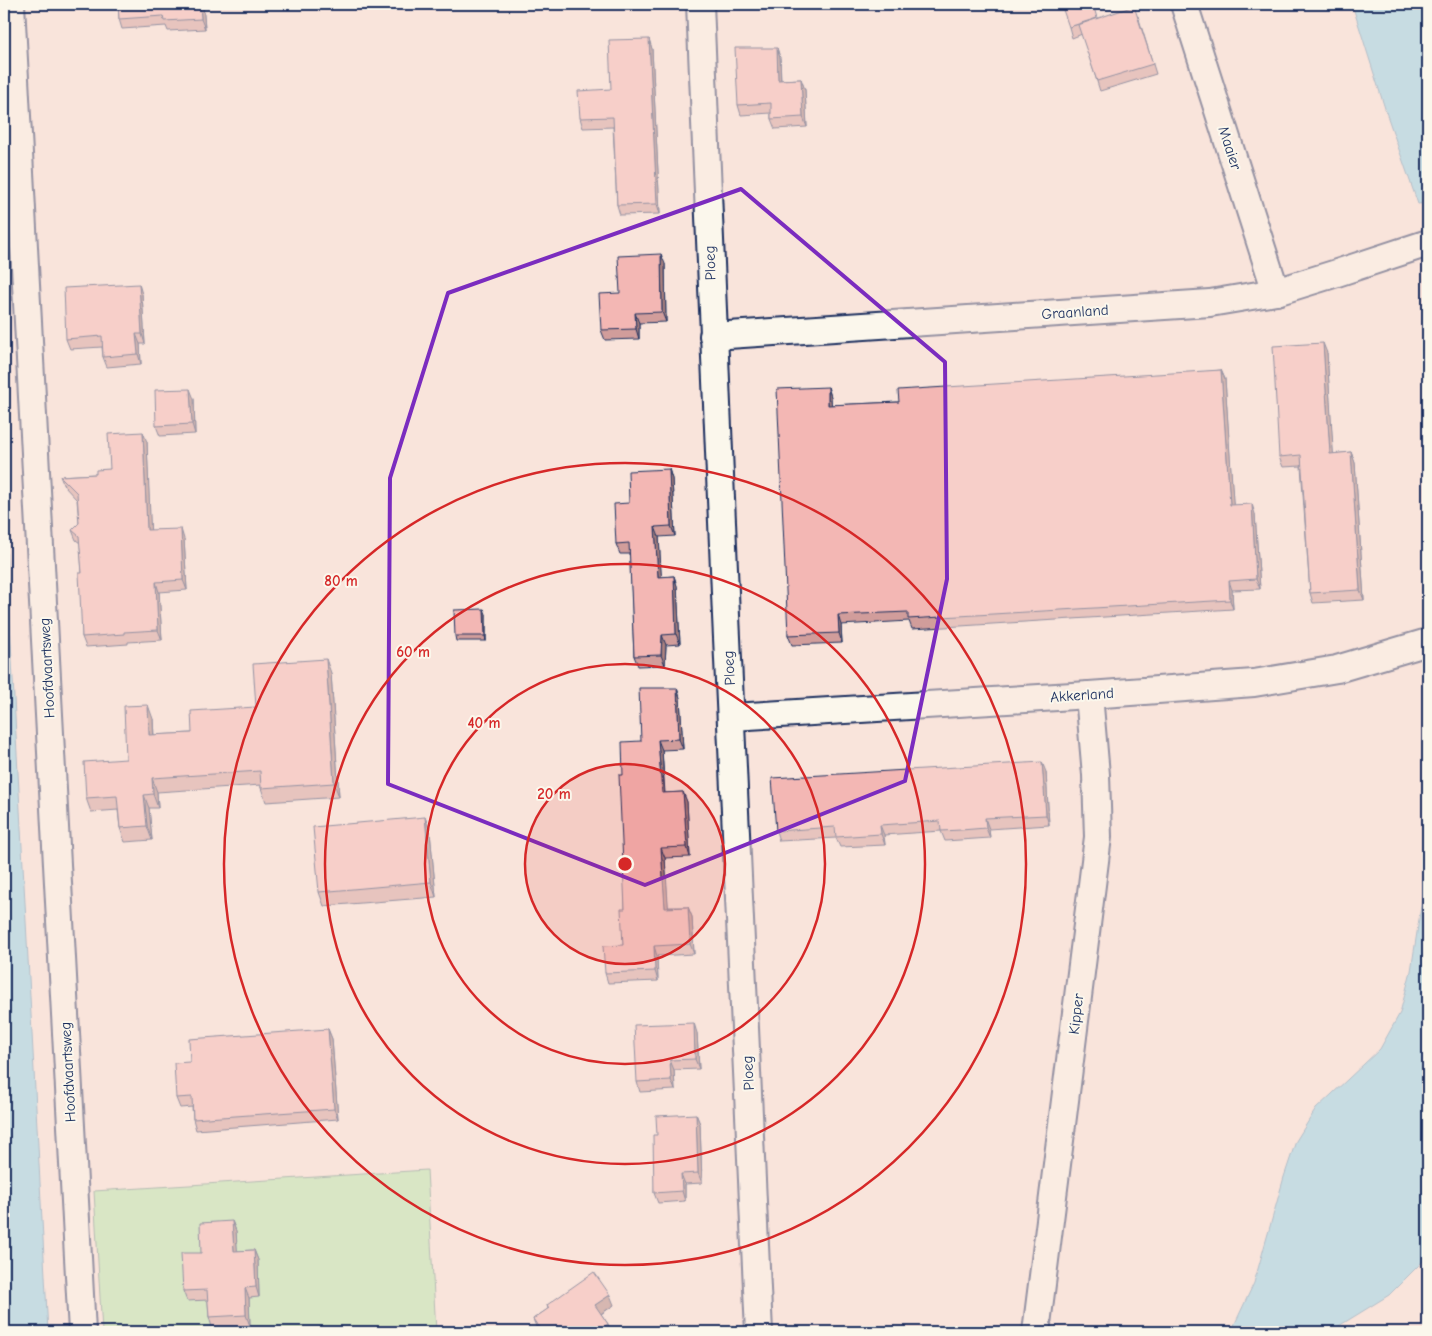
<svg xmlns="http://www.w3.org/2000/svg" width="1432" height="1336" font-family="'Comic Neue',sans-serif">
  <style>
    .green { fill: #b2e9ac; stroke: #668c85 }
    .water { fill: #8ad3eb; stroke: #5e91b3 }
    .lines { fill: none; stroke-linecap: round; stroke-linejoin: round }
    .minor-casing { stroke: #1b2f5e; stroke-width: 30 }
    .minor { stroke: #fbf7ec; stroke-width: 26 }
    .wall { fill: #d19d9b; stroke: #1b2f5e }
    .shaded-wall { fill: #aa807e; stroke: #1b2f5e }
    .building { fill: #f3b7b4; stroke: #1b2f5e }
    .marked { fill: none; stroke: #7b2cbf; stroke-width: 4; stroke-linejoin: round }
    .ring { fill: none; stroke: #d62828; stroke-width: 2.5 }
    .labels { text-anchor: middle; stroke-width: 4; stroke-linejoin: round; paint-order: stroke }
    .street-label { font-size: 15px; fill: #1b2f5e; stroke: #fbf7ec }
    .centre { fill: #d62828; stroke: #fbf7ec; stroke-width: 2.5 }
    .ring-label { font-size: 15px; text-anchor: middle; font-weight: bold; fill: #d62828; stroke: #fbf7ec; stroke-width: 4; stroke-linejoin: round; paint-order: stroke }
  </style>
  <rect width="100%" height="100%" fill="#f9e4db"/>
  <filter id="ink" filterUnits="userSpaceOnUse"><feTurbulence type="fractalNoise" baseFrequency=".02" numOctaves="2"/><feDisplacementMap in="SourceGraphic" scale="10" xChannelSelector="R" yChannelSelector="G"/><feConvolveMatrix kernelMatrix="1 2 1 2 8 2 1 2 1" color-interpolation-filters="sRGB"/></filter>
  <g filter="url(#ink)">
    <!-- green -->
    <polygon class="green" points="427,1170 436,1332 102,1332 94,1191"/>
    <!-- water -->
    <g class="water">
      <polygon points="1352,4 1428,4 1428,203 1418,204 1388,118"/>
      <polygon points="4,511 48,1332 4,1332"/>
      <polygon points="1428,861 1428,1256 1389,1295 1329,1332 1231,1332 1254,1283 1284,1177 1296,1141 1316,1109 1380,1049 1400,1013 1411,971"/>
    </g>
    <g class="lines">
      <defs>
        <g id="minor">
          <polyline points="11,4 82,1332"/>
          <path d="M700,4C717,447 739,889 759,1332"/>
          <polyline points="1184,4 1276,292"/>
          <polyline points="713,336 1210,303 1276,292 1337,273 1428,243"/>
          <polyline points="732,717 1089,695 1254,683 1337,669 1428,642"/>
          <polyline points="1036,1332 1098,837 1096,775 1089,695"/>
        </g>
      </defs>
      <!-- minor casing -->
      <use href="#minor" class="minor-casing"/>
      <!-- minor -->
      <use href="#minor" class="minor"/>
    </g>
    <!-- wall -->
    <g class="wall">
      <polygon points="118,4 203,4 205,29 168,31 166,26 122,29 119,19"/>
      <polygon points="1138,16 1156,74 1100,91 1082,34 1072,38 1069,27 1098,18"/>
      <polygon points="649,39 652,49 660,214 620,215 617,205 613,127 583,128 580,118 611,89"/>
      <polygon points="777,48 780,58 781,80 801,79 805,90 807,127 775,129 771,119 771,113 741,115 738,105"/>
      <polygon points="665,264 666,322 639,323 639,339 605,340 601,330 620,293"/>
      <polygon points="142,294 145,344 140,344 141,364 107,367 103,357 102,347 70,349 66,339"/>
      <polygon points="1327,353 1333,454 1351,452 1355,463 1364,600 1313,603 1310,593 1301,466 1283,467 1279,457"/>
      <polygon points="1221,370 1225,379 1233,505 1255,514 1260,589 1232,590 1233,609 912,629 909,621 841,625 842,643 792,645 788,635 828,387 831,397 831,405 899,402"/>
      <polygon points="194,399 195,434 160,436 156,426"/>
      <polygon points="147,442 150,530 184,539 187,590 159,592 162,640 128,642 128,644 86,647 82,637 82,573 80,543 76,540 72,530 79,523 77,500 64,486 60,476 96,474 110,469"/>
      <polygon points="669,469 672,479 675,536 659,537 661,577 674,576 677,586 680,644 666,645 665,665 638,666 634,656 630,554 620,554 616,544 629,503"/>
      <polygon points="486,614 486,641 456,641 455,636"/>
      <polygon points="331,673 339,797 266,802 261,788 261,785 157,792 158,808 149,808 152,840 125,842 120,828 118,810 91,812 86,798 126,759 153,719 154,735 192,733 256,707"/>
      <polygon points="677,688 680,698 683,749 662,750 665,793 683,792 687,802 690,857 665,858 668,907 688,907 692,917 694,954 657,956 658,981 608,983 605,973 623,945 625,909 623,775 641,741"/>
      <polygon points="1046,772 1049,825 989,829 990,838 945,841 941,831 884,835 885,845 840,847 836,838 779,841 776,831"/>
      <polygon points="425,817 430,832 436,897 324,906 319,892"/>
      <polygon points="328,1029 332,1039 338,1119 196,1130 193,1119 192,1107 180,1108 176,1098 190,1062"/>
      <polygon points="697,1033 699,1069 674,1070 675,1090 640,1092 637,1082"/>
      <polygon points="696,1114 700,1124 702,1183 685,1184 685,1201 658,1203 654,1193 657,1135"/>
      <polygon points="232,1221 236,1231 237,1251 254,1250 258,1260 259,1297 249,1298 250,1326 212,1327 209,1317 208,1300 187,1301 183,1291 201,1253"/>
      <polygon points="547,1305 614,1305 601,1314 608,1324 611,1332 539,1332 537,1329 533,1319 548,1309"/>
    </g>
    <!-- shaded-wall -->
    <g class="shaded-wall">
      <polygon points="200,4 203,4 205,29 201,19"/>
      <polygon points="649,39 652,49 660,214 657,204"/>
      <polygon points="777,48 780,58 781,91 778,80"/>
      <polygon points="801,79 805,90 807,127 803,117"/>
      <polygon points="661,254 665,264 666,322 662,312"/>
      <polygon points="139,284 142,294 145,344 142,334"/>
      <polygon points="635,313 639,323 639,339 636,329"/>
      <polygon points="136,334 140,344 141,364 138,354"/>
      <polygon points="1323,343 1327,353 1334,464 1330,454"/>
      <polygon points="1221,370 1225,379 1234,515 1230,505"/>
      <polygon points="828,387 831,397 832,415 828,405"/>
      <polygon points="190,389 194,399 195,434 192,424"/>
      <polygon points="143,432 147,442 151,540 147,530"/>
      <polygon points="1351,452 1355,463 1364,600 1360,590"/>
      <polygon points="669,469 672,479 675,536 671,526"/>
      <polygon points="1252,504 1255,514 1260,589 1256,579"/>
      <polygon points="655,527 659,537 662,587 658,577"/>
      <polygon points="181,529 184,539 187,590 183,580"/>
      <polygon points="674,576 677,586 680,644 676,634"/>
      <polygon points="1229,581 1232,590 1233,609 1230,600"/>
      <polygon points="156,582 159,592 162,640 158,630"/>
      <polygon points="484,609 486,614 486,641 485,636"/>
      <polygon points="838,615 841,625 842,643 839,633"/>
      <polygon points="662,635 666,645 665,665 661,655"/>
      <polygon points="326,659 331,673 339,797 334,783"/>
      <polygon points="677,688 680,698 683,749 679,739"/>
      <polygon points="148,705 153,719 154,749 149,735"/>
      <polygon points="658,740 662,750 665,803 662,793"/>
      <polygon points="1042,762 1046,772 1049,825 1046,815"/>
      <polygon points="152,778 157,792 158,808 153,794"/>
      <polygon points="683,792 687,802 690,857 687,847"/>
      <polygon points="144,795 149,808 152,840 147,826"/>
      <polygon points="425,817 430,832 436,897 431,882"/>
      <polygon points="985,818 989,829 990,838 986,828"/>
      <polygon points="880,825 884,835 885,845 881,834"/>
      <polygon points="661,848 665,858 669,918 665,908"/>
      <polygon points="688,907 692,917 694,954 690,944"/>
      <polygon points="654,946 657,956 658,981 655,971"/>
      <polygon points="694,1023 697,1033 699,1069 695,1059"/>
      <polygon points="328,1029 332,1039 338,1119 334,1109"/>
      <polygon points="670,1060 674,1070 675,1090 671,1080"/>
      <polygon points="696,1114 700,1124 702,1183 698,1173"/>
      <polygon points="681,1174 685,1184 685,1201 682,1191"/>
      <polygon points="232,1221 236,1231 238,1261 234,1251"/>
      <polygon points="254,1250 258,1260 259,1297 256,1287"/>
      <polygon points="245,1288 249,1298 250,1326 246,1315"/>
      <polygon points="610,1295 614,1305 599,1315 595,1305"/>
      <polygon points="608,1324 611,1332 596,1332"/>
    </g>
    <!-- building -->
    <g class="building">
      <polygon points="118,4 200,4 201,19 164,21 163,16 119,19"/>
      <polygon points="1061,4 1093,4 1097,18 1069,27"/>
      <polygon points="1134,6 1153,64 1097,81 1078,25"/>
      <polygon points="649,39 657,204 617,205 613,117 580,118 578,91 611,89 609,40"/>
      <polygon points="735,48 777,48 778,80 801,79 803,117 771,119 771,103 738,105"/>
      <polygon points="661,254 662,312 635,313 636,329 601,330 599,294 620,293 618,256"/>
      <polygon points="139,284 142,334 136,334 138,354 103,357 102,336 66,339 64,288"/>
      <polygon points="1323,343 1330,454 1351,452 1360,590 1310,593 1301,455 1279,457 1273,346"/>
      <polygon points="1221,370 1230,505 1252,504 1256,579 1229,581 1230,600 908,619 908,612 838,615 839,633 788,635 777,389 828,387 828,405 899,402 898,390"/>
      <polygon points="190,389 192,424 156,426 155,390"/>
      <polygon points="143,432 147,530 181,529 183,580 156,582 158,630 124,632 124,634 82,637 79,573 82,573 79,536 72,530 79,523 77,493 60,476 96,474 96,470 110,469 108,434"/>
      <polygon points="669,469 671,526 655,527 658,577 674,576 676,634 662,635 661,655 634,656 629,543 616,544 614,504 629,503 628,471"/>
      <polygon points="484,609 485,636 455,636 454,610"/>
      <polygon points="326,659 334,783 261,788 260,771 152,778 153,794 144,795 147,826 120,828 117,796 86,798 84,762 126,759 124,706 148,705 149,735 192,733 191,711 256,707 253,664"/>
      <polygon points="639,688 677,688 679,739 658,740 662,793 683,792 687,847 661,848 665,908 688,907 690,944 654,946 655,971 605,973 603,946 623,945 621,909 625,909 619,775 623,775 622,742 641,741"/>
      <polygon points="1042,762 1046,815 985,818 986,828 961,830 941,831 940,821 880,825 881,834 836,837 835,827 776,831 772,778"/>
      <polygon points="425,817 431,882 319,892 313,827"/>
      <polygon points="694,1023 695,1059 670,1060 671,1080 637,1082 634,1025"/>
      <polygon points="328,1029 334,1109 193,1119 192,1097 176,1098 174,1063 190,1062 189,1039"/>
      <polygon points="696,1114 698,1173 681,1174 682,1191 654,1193 653,1135 657,1135 656,1116"/>
      <polygon points="232,1221 234,1251 254,1250 256,1287 245,1288 246,1315 209,1317 207,1290 183,1291 181,1253 201,1253 200,1223"/>
      <polygon points="594,1272 610,1295 595,1305 608,1324 596,1332 542,1332 533,1319 549,1308 547,1305"/>
    </g>
  </g>
  <!-- marked area -->
  <path d="M0 0H1432V1336H0ZM741,189L945,362L947,579L905,781L645,885L388,784L390,478L448,293Z" fill="#f9e4db" fill-opacity=".55" fill-rule="evenodd"/>
  <path class="marked" d="M741,189L945,362L947,579L905,781L645,885L388,784L390,478L448,293Z"/>
  <!-- distance rings -->
  <circle cx="625" cy="864" r="100" fill="#d62828" fill-opacity=".12"/>
  <g class="ring">
    <circle cx="625" cy="864" r="100"/>
    <circle cx="625" cy="864" r="200"/>
    <circle cx="625" cy="864" r="300"/>
    <circle cx="625" cy="864" r="401"/>
  </g>
  <g class="labels">
    <!-- street labels -->
    <g class="street-label">
      <text transform="translate(1230 148) rotate(72)" y="5">Maaier</text>
      <text transform="translate(710 263) rotate(-92)" y="5">Ploeg</text>
      <text transform="translate(1075 312) rotate(-4)" y="5">Graanland</text>
      <text transform="translate(47 668) rotate(-93)" y="5">Hoofdvaartsweg</text>
      <text transform="translate(729 668) rotate(-93)" y="5">Ploeg</text>
      <text transform="translate(1082 695) rotate(-4)" y="5">Akkerland</text>
      <text transform="translate(1076 1014) rotate(-83)" y="5">Kipper</text>
      <text transform="translate(68 1072) rotate(-93)" y="5">Hoofdvaartsweg</text>
      <text transform="translate(748 1073) rotate(-93)" y="5">Ploeg</text>
    </g>
  </g>
  <circle cx="625" cy="864" r="8" class="centre"/>
  <g class="ring-label">
    <text x="341" y="586">80 m</text>
    <text x="413" y="657">60 m</text>
    <text x="484" y="728">40 m</text>
    <text x="554" y="799">20 m</text>
  </g>
  <!-- margin -->
  <rect width="1432" height="1336" fill="none" stroke="#fbf7ec" stroke-width="20"/>
  <rect x="10" y="10" width="1412" height="1316" fill="none" stroke="#1b2f5e" stroke-width="2" filter="url(#ink)"/>
</svg>
